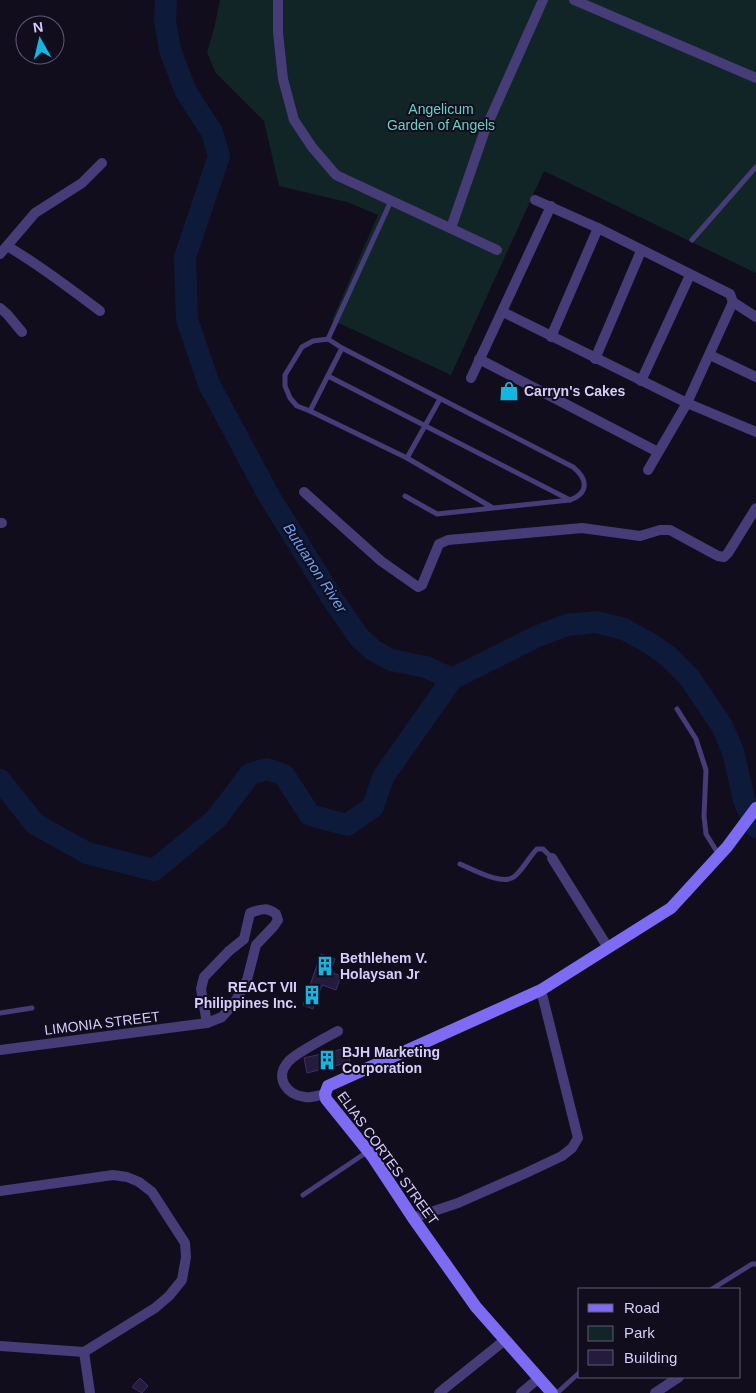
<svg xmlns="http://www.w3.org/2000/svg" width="756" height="1393" font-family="Arial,sans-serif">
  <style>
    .green { fill: #112426 }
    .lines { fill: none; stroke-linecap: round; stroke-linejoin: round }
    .river { stroke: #0e1a3a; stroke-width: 22 }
    .building { fill: #251b3c; stroke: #402f66 }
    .lane { stroke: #453c78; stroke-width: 5 }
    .street { stroke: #453c78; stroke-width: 10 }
    .secondary { stroke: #7d6cf3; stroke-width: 12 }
    .labels { text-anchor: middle; stroke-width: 4; stroke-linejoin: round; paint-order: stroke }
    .park-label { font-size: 14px; fill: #60d4c3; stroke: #110d1d }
    .poi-label { font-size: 14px; font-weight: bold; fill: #d7cdfb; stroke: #110d1d; text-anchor: start }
    .street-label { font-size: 14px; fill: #d7cdfb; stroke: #110d1d }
    .water-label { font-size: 15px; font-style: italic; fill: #63a1f2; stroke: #110d1d }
  </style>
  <rect width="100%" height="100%" fill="#110d1d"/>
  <!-- green -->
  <polygon class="green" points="220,0 756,0 756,273 544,171 451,375 332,320 378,215 347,202 279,186 264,121 215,72 207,52 214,29"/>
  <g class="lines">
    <!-- river -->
    <g class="river">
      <polyline points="166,0 165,21 170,50 186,92 212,132 219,156 185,257 187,320 209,384 269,496 334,601 359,637 373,650 391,660 426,667 452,679 538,636 567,625 596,622 624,629 651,644 669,657 689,677 722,726 733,751 744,800 756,827"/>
      <polyline points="0,780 35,824 87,853 154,870 216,819 250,774 267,769 284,775 310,815 347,825 373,807 383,777 452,679"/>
    </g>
  </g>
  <!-- building -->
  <g class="building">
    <polygon points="321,954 335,959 331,972 341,976 336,990 322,985 313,1009 303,1005"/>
    <polygon points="347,1048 350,1062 307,1073 304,1058"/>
    <polygon points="140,1378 148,1386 142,1393 132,1387"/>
  </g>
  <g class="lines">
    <!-- lane -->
    <g class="lane">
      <polyline points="692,240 756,167"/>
      <polyline points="328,339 342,348"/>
      <polyline points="328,376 570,500"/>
      <polyline points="310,411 297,406 290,398 285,386 285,375 302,347 313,341 328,339 391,201"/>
      <polyline points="407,458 440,399"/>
      <path d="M405,496L437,514L570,500C589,493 588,479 573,467L342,348L310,411L407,458L493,508"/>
      <polyline points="677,709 696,739 706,770 704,816 706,834 719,855"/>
      <path d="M460,864C472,869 504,887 515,876C524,868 529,857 537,849H543L552,858"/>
      <polyline points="0,1013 32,1008"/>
      <polyline points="303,1195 367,1152"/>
      <polyline points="712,1289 752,1264 756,1264"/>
      <polyline points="557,1393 580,1372"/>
    </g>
    <!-- street -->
    <g class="street">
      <polyline points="278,0 278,33 283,79 294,120 312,147 336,175 497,250"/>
      <polyline points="574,0 756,78"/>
      <polyline points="535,200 598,228 730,294 733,302 756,317"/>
      <polyline points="451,228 485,130 543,0"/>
      <path d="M7,246C40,265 69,288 100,311"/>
      <polyline points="0,254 35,213 82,183 102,163"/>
      <polyline points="0,308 7,314 22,332"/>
      <polyline points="503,312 687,403 756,432"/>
      <polyline points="551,337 598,228"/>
      <polyline points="710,355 756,377"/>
      <polyline points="479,359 658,452"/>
      <polyline points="595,359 641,251"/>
      <polyline points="471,378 551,206"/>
      <polyline points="641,381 690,275"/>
      <polyline points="648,470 687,403 733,302"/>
      <polyline points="304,492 381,561 418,587 422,585 439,544 448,540 582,528 640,536 660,530 670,530 718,556 724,557 728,553 756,508"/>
      <polyline points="0,523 2,523"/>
      <polyline points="552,858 607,946"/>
      <polyline points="207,1023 201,989 204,977 229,951 244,939"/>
      <path d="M0,1050L207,1023L222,1017L235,1002L247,980L256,945L274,926L278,920L276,914C267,907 261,909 250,913L244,939"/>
      <path d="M325,1094C319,1095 311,1098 305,1097C287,1095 274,1078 288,1062C294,1054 327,1037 338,1031"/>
      <polyline points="0,1191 113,1175 127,1177 139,1182 152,1192 185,1243 186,1257 182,1280 169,1296 155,1308 84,1352 0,1346"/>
      <polyline points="413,1218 458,1203 526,1173 562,1156 572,1148 578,1138 541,990"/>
      <polyline points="84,1352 90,1393"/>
      <polyline points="439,1393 505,1340"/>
      <polyline points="521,1393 539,1378"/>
      <polyline points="655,1393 679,1377"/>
    </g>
    <!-- secondary -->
    <polyline class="secondary" points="552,1393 476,1307 413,1218 372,1156 326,1099 325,1094 328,1086 541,990 671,908 727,847 756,808"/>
  </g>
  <!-- icons -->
  <defs>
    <symbol id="shop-bare" viewBox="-9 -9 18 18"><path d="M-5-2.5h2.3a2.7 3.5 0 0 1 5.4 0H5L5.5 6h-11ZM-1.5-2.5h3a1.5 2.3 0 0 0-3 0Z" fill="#12b7e1" stroke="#110d1d" stroke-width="2.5" paint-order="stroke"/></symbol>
    <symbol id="building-bare" viewBox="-9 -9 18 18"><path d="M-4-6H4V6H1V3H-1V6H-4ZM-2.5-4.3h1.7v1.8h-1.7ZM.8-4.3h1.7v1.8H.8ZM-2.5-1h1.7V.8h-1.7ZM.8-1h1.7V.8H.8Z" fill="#12b7e1" stroke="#110d1d" stroke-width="2.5" paint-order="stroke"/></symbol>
  </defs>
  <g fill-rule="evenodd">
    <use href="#shop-bare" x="495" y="377" width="28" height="28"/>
    <use href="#building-bare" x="311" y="952" width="28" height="28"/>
    <use href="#building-bare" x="298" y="981" width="28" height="28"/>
    <use href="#building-bare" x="313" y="1046" width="28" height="28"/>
  </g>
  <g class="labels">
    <!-- park labels -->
    <g class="park-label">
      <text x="441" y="114">Angelicum<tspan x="441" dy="16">Garden of Angels</tspan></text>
    </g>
    <!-- poi labels -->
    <g class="poi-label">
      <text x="524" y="396">Carryn's Cakes</text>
      <text x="340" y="963">Bethlehem V.<tspan x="340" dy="16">Holaysan Jr</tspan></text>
      <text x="297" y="992" text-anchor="end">REACT VII<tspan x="297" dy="16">Philippines Inc.</tspan></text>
      <text x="342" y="1057">BJH Marketing<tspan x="342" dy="16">Corporation</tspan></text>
    </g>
    <!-- street labels -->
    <g class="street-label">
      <text transform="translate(102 1023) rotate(-7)" y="5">LIMONIA STREET</text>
      <text transform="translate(388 1158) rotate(54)" y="5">ELIAS CORTES STREET</text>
    </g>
    <!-- water labels -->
    <g class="water-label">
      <text transform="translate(315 568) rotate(57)" y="5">Butuanon River</text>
    </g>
  </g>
  <!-- legend -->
  <rect x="578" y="1288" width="162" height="90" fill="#110d1d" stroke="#605a76"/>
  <rect x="588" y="1304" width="25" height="8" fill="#7d6cf3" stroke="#605a76"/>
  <text x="624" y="1313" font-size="15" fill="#d7cdfb">Road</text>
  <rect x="588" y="1326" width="25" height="15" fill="#112426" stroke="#605a76"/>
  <text x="624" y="1338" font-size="15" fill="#d7cdfb">Park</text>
  <rect x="588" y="1350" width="25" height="15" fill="#251b3c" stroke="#605a76"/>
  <text x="624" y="1363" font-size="15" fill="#d7cdfb">Building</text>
  <!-- north arrow -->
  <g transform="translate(40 40) rotate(352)"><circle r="24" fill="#110d1d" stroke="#605a76"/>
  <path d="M0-4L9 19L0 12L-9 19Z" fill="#12b7e1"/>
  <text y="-8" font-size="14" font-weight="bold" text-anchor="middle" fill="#d7cdfb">N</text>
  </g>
</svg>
